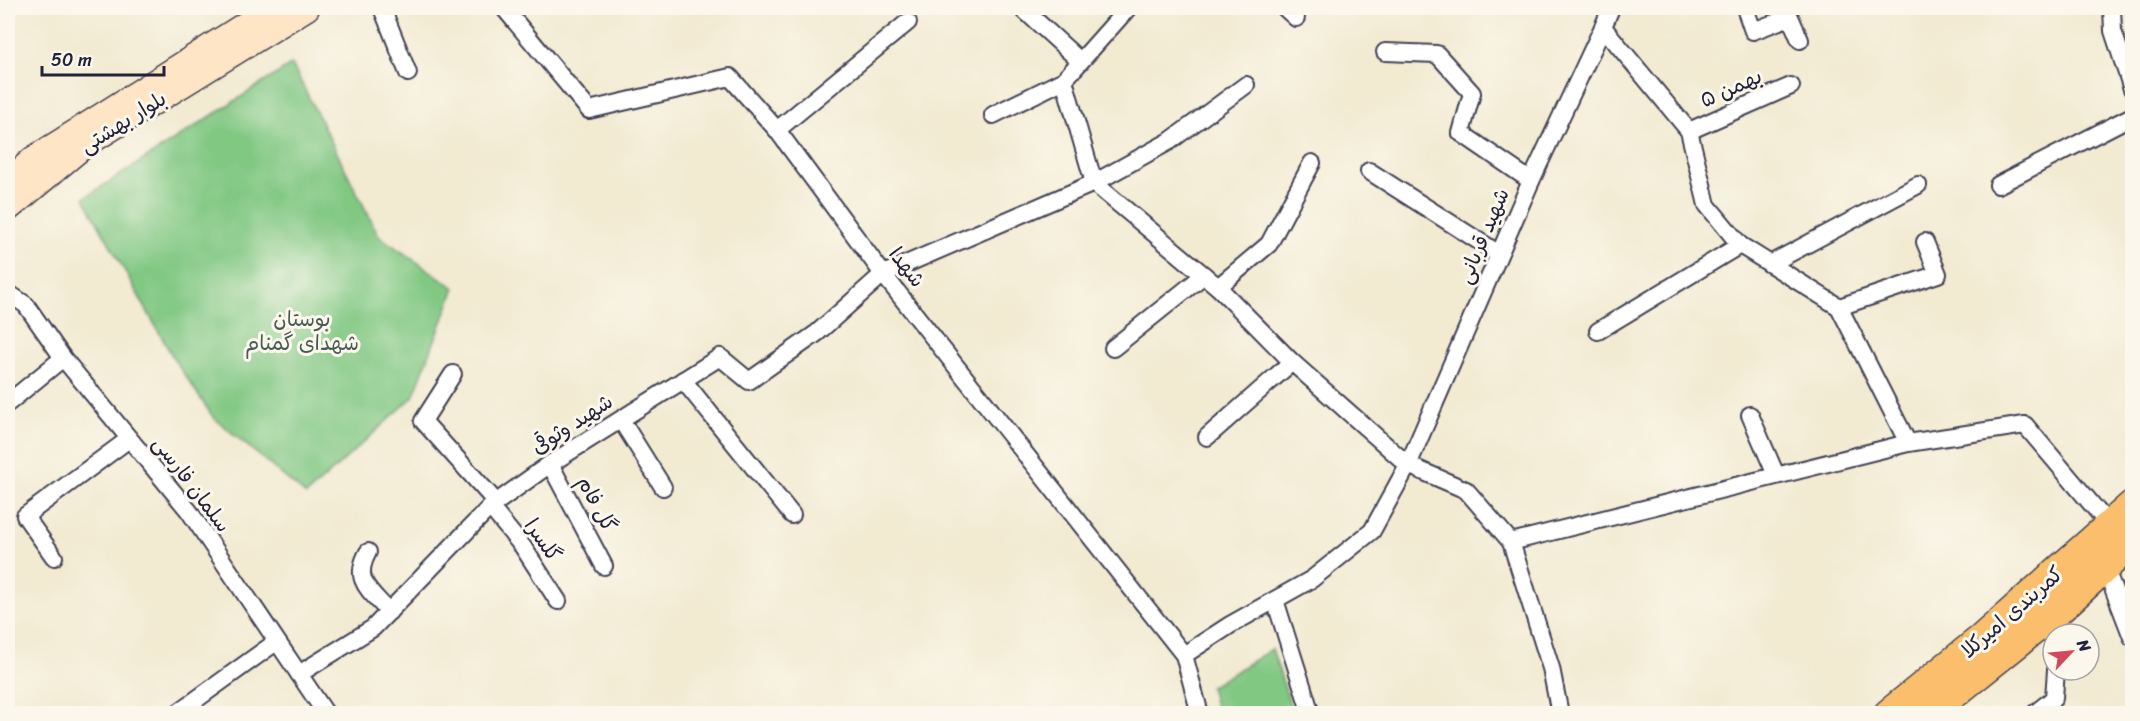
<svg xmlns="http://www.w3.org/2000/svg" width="2140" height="721" font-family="Sriracha,'Playpen Sans Arabic',sans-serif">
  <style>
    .park { fill: #81c883; stroke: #52755f; stroke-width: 1.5 }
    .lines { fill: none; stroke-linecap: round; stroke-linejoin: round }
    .street-casing { stroke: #414052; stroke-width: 20 }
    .secondary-casing { stroke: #414052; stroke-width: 27 }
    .highway-casing { stroke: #414052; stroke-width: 33 }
    .street { stroke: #fff; stroke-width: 16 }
    .secondary { stroke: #fde5c5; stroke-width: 24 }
    .highway { stroke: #fabe6d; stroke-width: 30 }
    .labels { text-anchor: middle; stroke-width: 6; stroke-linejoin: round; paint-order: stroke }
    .street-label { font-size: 21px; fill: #22223b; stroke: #fbf7ec }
    .park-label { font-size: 21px; fill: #435c54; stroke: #fbf7ec }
  </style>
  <rect width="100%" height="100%" fill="#fbf7ec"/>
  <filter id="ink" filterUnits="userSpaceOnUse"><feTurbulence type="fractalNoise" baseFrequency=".0167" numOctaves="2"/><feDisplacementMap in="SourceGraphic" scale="12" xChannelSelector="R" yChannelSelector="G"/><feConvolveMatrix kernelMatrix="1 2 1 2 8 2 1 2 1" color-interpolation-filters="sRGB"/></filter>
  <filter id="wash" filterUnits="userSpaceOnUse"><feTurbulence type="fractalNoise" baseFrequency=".008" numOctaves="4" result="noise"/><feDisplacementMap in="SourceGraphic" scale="24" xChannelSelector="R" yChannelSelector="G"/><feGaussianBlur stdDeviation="1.35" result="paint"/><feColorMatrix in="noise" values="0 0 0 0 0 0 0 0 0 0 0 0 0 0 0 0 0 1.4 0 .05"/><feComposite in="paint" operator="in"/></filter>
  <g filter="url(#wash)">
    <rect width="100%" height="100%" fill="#f2ead1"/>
    <!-- park -->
    <g class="park">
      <polygon points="292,64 379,236 455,288 413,397 306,495 213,417 174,359 84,198"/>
      <polygon points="1272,649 1293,713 1217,713 1210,687"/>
    </g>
  </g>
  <g filter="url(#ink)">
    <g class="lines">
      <defs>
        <g id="street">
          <polyline points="382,8 408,73"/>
          <polyline points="504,8 589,110 730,77 777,130 883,274 1184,655 1200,714"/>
          <polyline points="1022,8 1080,61"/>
          <polyline points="1285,8 1296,18"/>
          <polyline points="1611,8 1603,27 1689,131 1707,205 1740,245 1839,307 1908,443"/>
          <polyline points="1745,8 1753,31 1790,17 1800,40"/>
          <polyline points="2112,8 2113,31 2132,89"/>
          <polyline points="1385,52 1437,54 1472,93 1461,133 1531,181"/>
          <polyline points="1064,80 1094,183 1170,141 1246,85"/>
          <polyline points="993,115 1064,80 1128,8"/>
          <polyline points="777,130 908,22"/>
          <polyline points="1689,131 1791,86"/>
          <polyline points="1369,171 1499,254"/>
          <polyline points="1998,185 2132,116"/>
          <polyline points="1770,264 1918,185"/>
          <polyline points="1218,287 1269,244 1312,163"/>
          <polyline points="8,293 26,305 63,358 189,511 326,714"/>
          <polyline points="1839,307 1938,274 1925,242"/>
          <polyline points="1598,331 1740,245"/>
          <polyline points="1113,348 1204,275"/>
          <polyline points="453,374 423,421 496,502"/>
          <polyline points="683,380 792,515"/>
          <polyline points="8,403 63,358"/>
          <polyline points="1750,415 1776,475"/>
          <polyline points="621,420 663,487"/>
          <polyline points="1207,437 1292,362"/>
          <polyline points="550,464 604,566"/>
          <polyline points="490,507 523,547 558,601"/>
          <polyline points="1511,542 1551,668 1560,714"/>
          <path d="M368,552C352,581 370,590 389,612"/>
          <polyline points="54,557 25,516 129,439"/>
          <polyline points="2105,567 2132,637"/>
          <polyline points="1275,600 1311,714"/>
          <polyline points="1184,655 1230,625 1312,579 1372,531 1408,465 1531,181 1603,27"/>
          <polyline points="299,674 373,628 490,507 550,464 720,357 749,381 817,333 883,274 1094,183 1218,287 1292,362 1408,465 1466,490 1511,542 1908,443 2025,425 2110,526"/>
          <polyline points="176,714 276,642"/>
          <polyline points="2034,714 2054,698 2056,670"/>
        </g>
        <g id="secondary">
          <polyline points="8,181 33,159 271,8"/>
          <polyline points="8,209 85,145 307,8"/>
        </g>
        <g id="highway">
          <polyline points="1889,714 1982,639 2132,506"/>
          <polyline points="1928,714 2060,608 2132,542"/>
        </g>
      </defs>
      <!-- street casing -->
      <use href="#street" class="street-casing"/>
      <!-- secondary casing -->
      <use href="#secondary" class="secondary-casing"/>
      <!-- highway casing -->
      <use href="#highway" class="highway-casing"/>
      <!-- street -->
      <use href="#street" class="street"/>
      <!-- secondary -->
      <use href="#secondary" class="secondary"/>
      <!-- highway -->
      <use href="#highway" class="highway"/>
    </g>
  </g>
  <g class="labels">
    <!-- street labels -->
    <g class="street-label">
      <text transform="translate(1731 88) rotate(-24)" y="7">بهمن ۵</text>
      <text transform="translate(123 122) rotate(-32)" y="7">بلوار بهشتی</text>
      <text transform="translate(1483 236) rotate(-67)" y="7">شهید قربانی</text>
      <text transform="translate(907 267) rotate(52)" y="7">شهدا</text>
      <text transform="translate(572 424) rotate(-33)" y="7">شهید وثوقی</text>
      <text transform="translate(192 484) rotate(53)" y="7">سلمان فارسی</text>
      <text transform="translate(597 504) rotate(62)" y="7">گل فام</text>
      <text transform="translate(543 540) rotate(55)" y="7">گلسرا</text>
      <text transform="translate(2012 612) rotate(-41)" y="7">کمربندی امیرکلا</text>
    </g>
    <!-- park labels -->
    <g class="park-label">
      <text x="302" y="326">بوستان<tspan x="302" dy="24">شهدای گمنام</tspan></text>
    </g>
  </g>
  <!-- margin -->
  <rect width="2140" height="721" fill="none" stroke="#fbf7ec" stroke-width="30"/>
  <!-- north arrow -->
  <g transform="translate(2071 652) rotate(64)"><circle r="28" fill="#fbf7ec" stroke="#a4a2a5" stroke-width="1.5"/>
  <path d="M0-4.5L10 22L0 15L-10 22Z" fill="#d1495b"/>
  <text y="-9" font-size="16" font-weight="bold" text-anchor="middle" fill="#22223b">N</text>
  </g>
  <!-- scale -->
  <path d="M42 66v9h122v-9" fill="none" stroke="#22223b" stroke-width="3"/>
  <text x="51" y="66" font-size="18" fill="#22223b" stroke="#fbf7ec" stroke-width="4.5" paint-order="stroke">50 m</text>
</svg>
